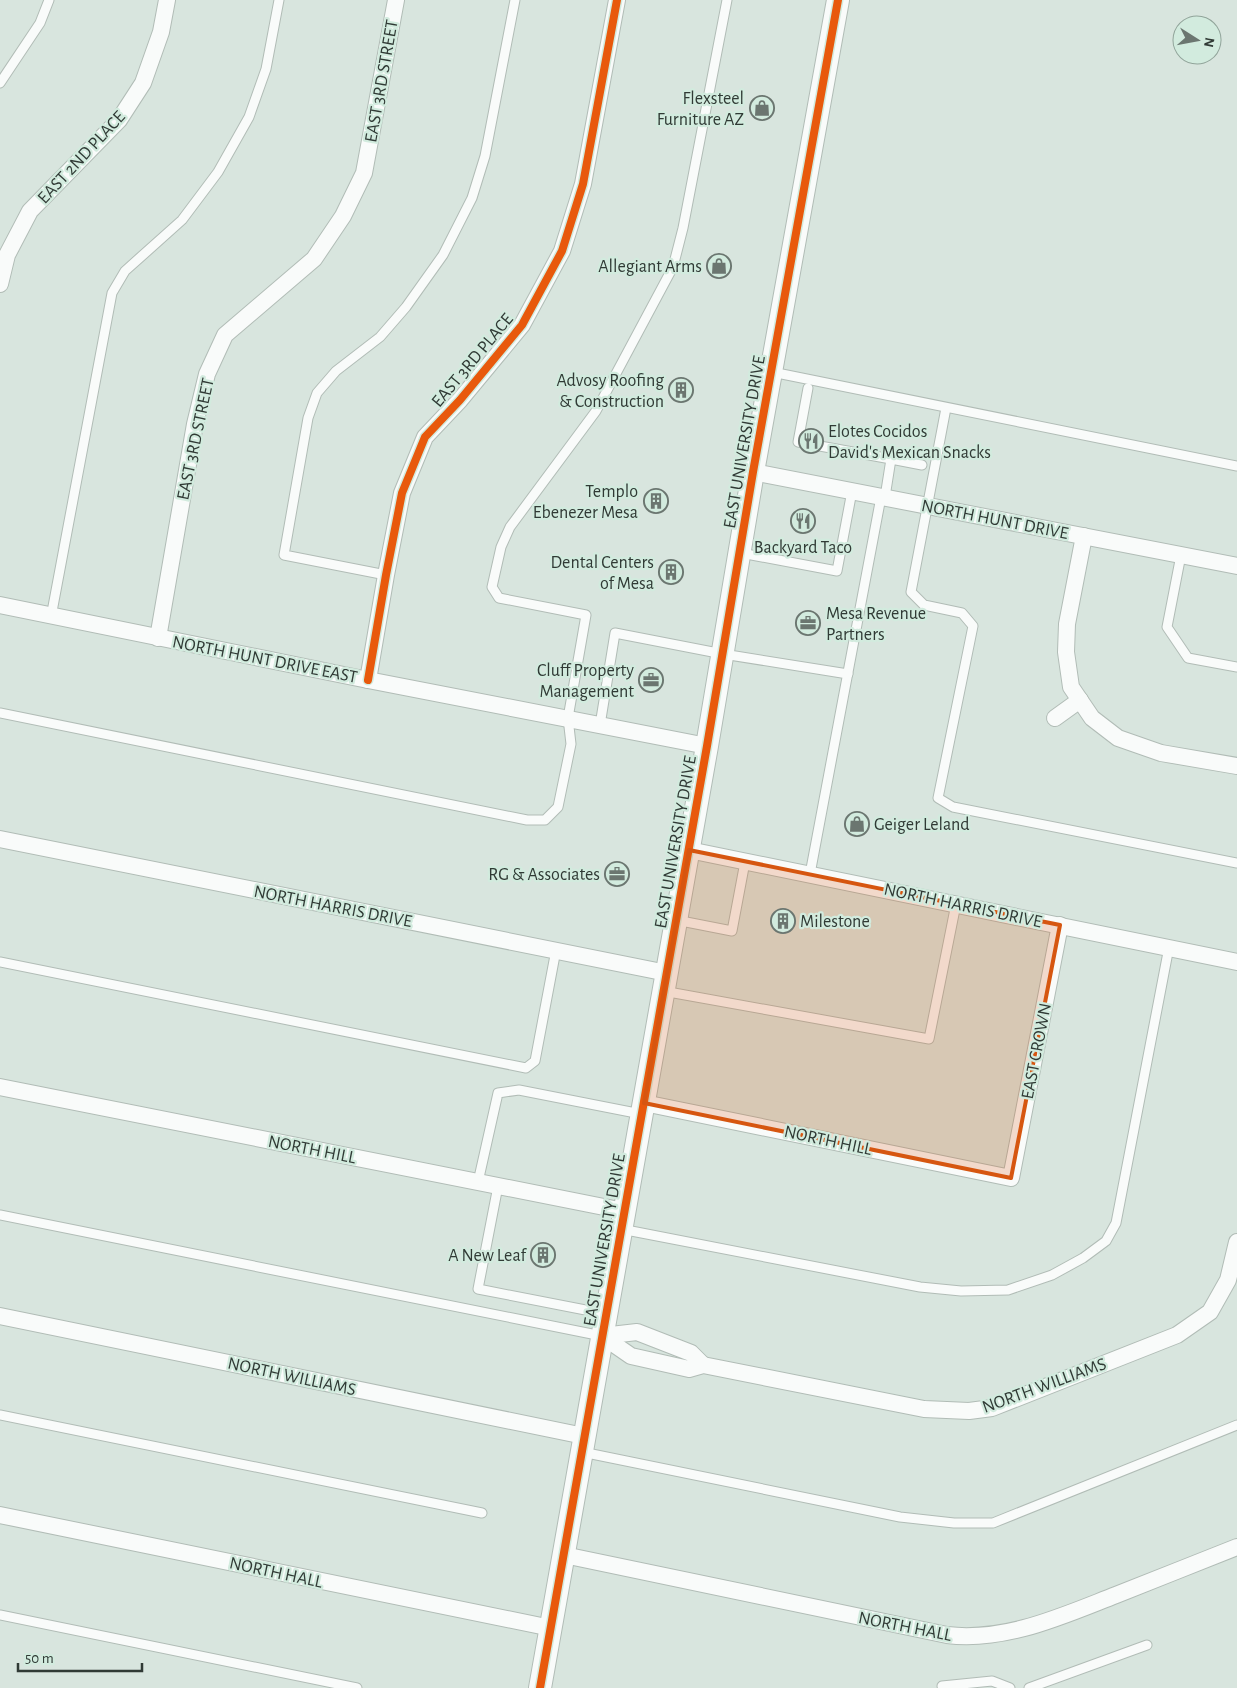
<svg xmlns="http://www.w3.org/2000/svg" width="1237" height="1688" font-family="'Alegreya Sans',sans-serif">
  <style>
    .lines { fill: none; stroke-linecap: round; stroke-linejoin: round }
    .service-casing { stroke: #b1bcb6; stroke-width: 11 }
    .minor-casing { stroke: #b1bcb6; stroke-width: 18 }
    .secondary-casing { stroke: #b1bcb6; stroke-width: 24 }
    .service { stroke: #f9fbfa; stroke-width: 9 }
    .minor { stroke: #f9fbfa; stroke-width: 16 }
    .secondary { stroke: #f9fbfa; stroke-width: 22 }
    .cycleway-casing { stroke: #d2ebde; stroke-width: 11 }
    .cycleway { stroke: #e8590c; stroke-width: 8 }
    .marked { fill: #d65610; fill-opacity: 0.2; stroke: #d65610; stroke-width: 4; stroke-linejoin: round }
    .labels { text-anchor: middle; stroke-width: 4.5; stroke-linejoin: round; paint-order: stroke }
    .street-label { font-size: 18px; fill: #303a35; stroke: #d2ebde }
    .poi-label { font-size: 18px; fill: #303a35; stroke: #d2ebde; text-anchor: end }
  </style>
  <rect width="100%" height="100%" fill="#d8e5de"/>
  <g class="lines">
    <defs>
      <g id="service">
        <polyline points="0,83 40,23 49,0"/>
        <polyline points="772,372 1237,466"/>
        <polyline points="808,388 798,442 891,459"/>
        <polyline points="946,408 911,592 924,605 962,613 973,626 938,798 953,807 1237,863"/>
        <polyline points="885,497 891,459 922,465"/>
        <polyline points="741,553 837,571 852,491"/>
        <polyline points="1181,555 1167,627 1188,658 1237,667"/>
        <polyline points="386,575 284,555 308,418 317,393 336,371 380,337 406,307 443,255 472,198 485,156 515,0"/>
        <polyline points="51,617 112,293 125,271 182,220 218,172 249,117 266,69 279,0"/>
        <polyline points="0,713 527,820 545,820 558,807 571,744 568,718 586,615 499,598 492,587 501,547 510,527 596,411 673,267 683,228 727,0"/>
        <polyline points="600,725 615,633 723,654 848,674"/>
        <polyline points="810,874 881,497"/>
        <polyline points="676,920 732,931 745,862"/>
        <polyline points="0,962 526,1068 535,1061 556,950"/>
        <polyline points="663,991 929,1039 956,904"/>
        <polyline points="478,1182 498,1093 519,1090 641,1114"/>
        <polyline points="498,1186 478,1289 606,1314"/>
        <polyline points="0,1215 602,1336"/>
        <polyline points="621,1229 920,1287 961,1291 1008,1290 1052,1275 1083,1258 1106,1241 1116,1223 1169,947"/>
        <polyline points="0,1415 482,1513"/>
        <polyline points="582,1452 900,1517 954,1523 993,1523 1237,1425"/>
        <polyline points="0,1615 357,1688"/>
        <polyline points="942,1686 992,1681 1010,1688"/>
        <polyline points="1029,1688 1147,1645"/>
      </g>
      <g id="minor">
        <polyline points="0,284 7,255 30,211 119,120 143,83 161,32 167,0"/>
        <polyline points="753,472 1237,566"/>
        <polyline points="1084,536 1067,624 1066,652 1071,687 1092,718 1118,738 1161,753 1237,766"/>
        <polyline points="0,605 368,680 707,746"/>
        <polyline points="158,638 195,424 207,374 225,335 314,259 343,216 364,173 396,0"/>
        <polyline points="368,680 386,575 402,493 425,437 460,400 522,325 562,251 583,184 617,0"/>
        <polyline points="1055,718 1080,700"/>
        <polyline points="0,839 667,973"/>
        <polyline points="689,850 1237,962"/>
        <polyline points="0,1087 624,1211"/>
        <polyline points="644,1103 1011,1178 1060,925"/>
        <polyline points="0,1316 584,1436"/>
        <polyline points="602,1336 631,1356 689,1369 703,1365 924,1409 969,1411 992,1408 1177,1335 1210,1312 1228,1280 1237,1242"/>
        <polyline points="602,1336 637,1332 691,1353 703,1365"/>
        <polyline points="0,1515 551,1628"/>
        <path d="M564,1555L947,1635C1006,1642 1062,1616 1116,1595C1156,1579 1197,1563 1237,1547"/>
      </g>
      <polyline id="secondary" points="540,1688 707,746 753,472 838,0"/>
    </defs>
    <!-- service casing -->
    <use href="#service" class="service-casing"/>
    <!-- minor casing -->
    <use href="#minor" class="minor-casing"/>
    <!-- secondary casing -->
    <use href="#secondary" class="secondary-casing"/>
    <!-- service -->
    <use href="#service" class="service"/>
    <!-- minor -->
    <use href="#minor" class="minor"/>
    <!-- secondary -->
    <use href="#secondary" class="secondary"/>
    <defs>
      <g id="cycleway">
        <polyline points="368,680 386,575 402,493 425,437 460,400 522,325 562,251 583,184 617,0"/>
        <polyline points="540,1688 707,746 753,472 838,0"/>
      </g>
    </defs>
    <!-- cycleway casing -->
    <use href="#cycleway" class="cycleway-casing"/>
    <!-- cycleway -->
    <use href="#cycleway" class="cycleway"/>
  </g>
  <!-- marked area -->
  <path class="marked" d="M689,850L1060,925L1011,1178L644,1103Z"/>
  <!-- icons -->
  <defs>
    <symbol id="shop-ring" viewBox="-11 -11 22 22"><circle r="9.5" fill="#d2ebde" stroke="#6b7670" stroke-width="1.5"/><path d="M-5-2.5h2.3a2.7 3.5 0 0 1 5.4 0H5L5.5 6h-11ZM-1.5-2.5h3a1.5 2.3 0 0 0-3 0Z" fill="#6b7670"/></symbol>
    <symbol id="building-ring" viewBox="-11 -11 22 22"><circle r="9.5" fill="#d2ebde" stroke="#6b7670" stroke-width="1.5"/><path d="M-4-6H4V6H1V3H-1V6H-4ZM-2.5-4.3h1.7v1.8h-1.7ZM.8-4.3h1.7v1.8H.8ZM-2.5-1h1.7V.8h-1.7ZM.8-1h1.7V.8H.8Z" fill="#6b7670"/></symbol>
    <symbol id="restaurant-ring" viewBox="-11 -11 22 22"><circle r="9.5" fill="#d2ebde" stroke="#6b7670" stroke-width="1.5"/><path d="M-5-6h1v4h1v-4h1v4h1v-4h1v5L-1.5 .5V6h-2V.5L-5-1ZM5-6V6H3V1.5H1.5Q1.5-4 5-6Z" fill="#6b7670"/></symbol>
    <symbol id="office-ring" viewBox="-11 -11 22 22"><circle r="9.5" fill="#d2ebde" stroke="#6b7670" stroke-width="1.5"/><path d="M-6-3h4V-5.5h4V-3h4V5H-6ZM-1-4.5V-3h2v-1.5ZM-6 0V1H6V0Z" fill="#6b7670"/></symbol>
  </defs>
  <g fill-rule="evenodd">
    <use href="#shop-ring" x="748" y="94" width="28" height="28"/>
    <use href="#shop-ring" x="705" y="252" width="28" height="28"/>
    <use href="#building-ring" x="667" y="376" width="28" height="28"/>
    <use href="#restaurant-ring" x="797" y="427" width="28" height="28"/>
    <use href="#building-ring" x="642" y="487" width="28" height="28"/>
    <use href="#restaurant-ring" x="789" y="507" width="28" height="28"/>
    <use href="#building-ring" x="657" y="558" width="28" height="28"/>
    <use href="#office-ring" x="794" y="609" width="28" height="28"/>
    <use href="#office-ring" x="637" y="666" width="28" height="28"/>
    <use href="#shop-ring" x="843" y="810" width="28" height="28"/>
    <use href="#office-ring" x="603" y="860" width="28" height="28"/>
    <use href="#building-ring" x="769" y="907" width="28" height="28"/>
    <use href="#building-ring" x="529" y="1241" width="28" height="28"/>
  </g>
  <g class="labels">
    <!-- street labels -->
    <g class="street-label">
      <text transform="translate(381 81) rotate(-80)" y="6">EAST 3RD STREET</text>
      <text transform="translate(81 157) rotate(-47)" y="6">EAST 2ND PLACE</text>
      <text transform="translate(472 360) rotate(-50)" y="6">EAST 3RD PLACE</text>
      <text transform="translate(195 439) rotate(-78)" y="6">EAST 3RD STREET</text>
      <text transform="translate(744 442) rotate(-80)" y="6">EAST UNIVERSITY DRIVE</text>
      <text transform="translate(995 519) rotate(11)" y="6">NORTH HUNT DRIVE</text>
      <text transform="translate(265 659) rotate(11)" y="6">NORTH HUNT DRIVE EAST</text>
      <text transform="translate(675 842) rotate(-80)" y="6">EAST UNIVERSITY DRIVE</text>
      <text transform="translate(963 905) rotate(12)" y="6">NORTH HARRIS DRIVE</text>
      <text transform="translate(333 906) rotate(11)" y="6">NORTH HARRIS DRIVE</text>
      <text transform="translate(1036 1051) rotate(-79)" y="6">EAST CROWN</text>
      <text transform="translate(828 1140) rotate(12)" y="6">NORTH HILL</text>
      <text transform="translate(312 1149) rotate(11)" y="6">NORTH HILL</text>
      <text transform="translate(604 1240) rotate(-80)" y="6">EAST UNIVERSITY DRIVE</text>
      <text transform="translate(292 1376) rotate(12)" y="6">NORTH WILLIAMS</text>
      <text transform="translate(1044 1385) rotate(-20)" y="6">NORTH WILLIAMS</text>
      <text transform="translate(276 1572) rotate(12)" y="6">NORTH HALL</text>
      <text transform="translate(905 1626) rotate(11)" y="6">NORTH HALL</text>
    </g>
    <!-- poi labels -->
    <g class="poi-label">
      <text x="744" y="104">Flexsteel<tspan x="744" dy="21">Furniture AZ</tspan></text>
      <text x="702" y="272">Allegiant Arms</text>
      <text x="664" y="386">Advosy Roofing<tspan x="664" dy="21">&amp; Construction</tspan></text>
      <text x="828" y="437" text-anchor="start">Elotes Cocidos<tspan x="828" dy="21">David's Mexican Snacks</tspan></text>
      <text x="638" y="497">Templo<tspan x="638" dy="21">Ebenezer Mesa</tspan></text>
      <text x="803" y="553" text-anchor="middle">Backyard Taco</text>
      <text x="654" y="568">Dental Centers<tspan x="654" dy="21">of Mesa</tspan></text>
      <text x="826" y="619" text-anchor="start">Mesa Revenue<tspan x="826" dy="21">Partners</tspan></text>
      <text x="634" y="676">Cluff Property<tspan x="634" dy="21">Management</tspan></text>
      <text x="874" y="830" text-anchor="start">Geiger Leland</text>
      <text x="600" y="880">RG &amp; Associates</text>
      <text x="800" y="927" text-anchor="start">Milestone</text>
      <text x="526" y="1261">A New Leaf</text>
    </g>
  </g>
  <!-- north arrow -->
  <g transform="translate(1197 40) rotate(101)"><circle r="24" fill="#d2ebde" stroke="#91a49a"/>
  <path d="M0-4L9 19L0 12L-9 19Z" fill="#6b7670"/>
  <text y="-8" font-size="14" font-weight="bold" text-anchor="middle" fill="#303a35">N</text>
  </g>
  <!-- scale -->
  <path d="M18 1663v8h124v-8" fill="none" stroke="#303a35" stroke-width="2.5"/>
  <text x="25" y="1663" font-size="15" fill="#303a35" stroke="#d2ebde" stroke-width="4" paint-order="stroke">50 m</text>
</svg>
